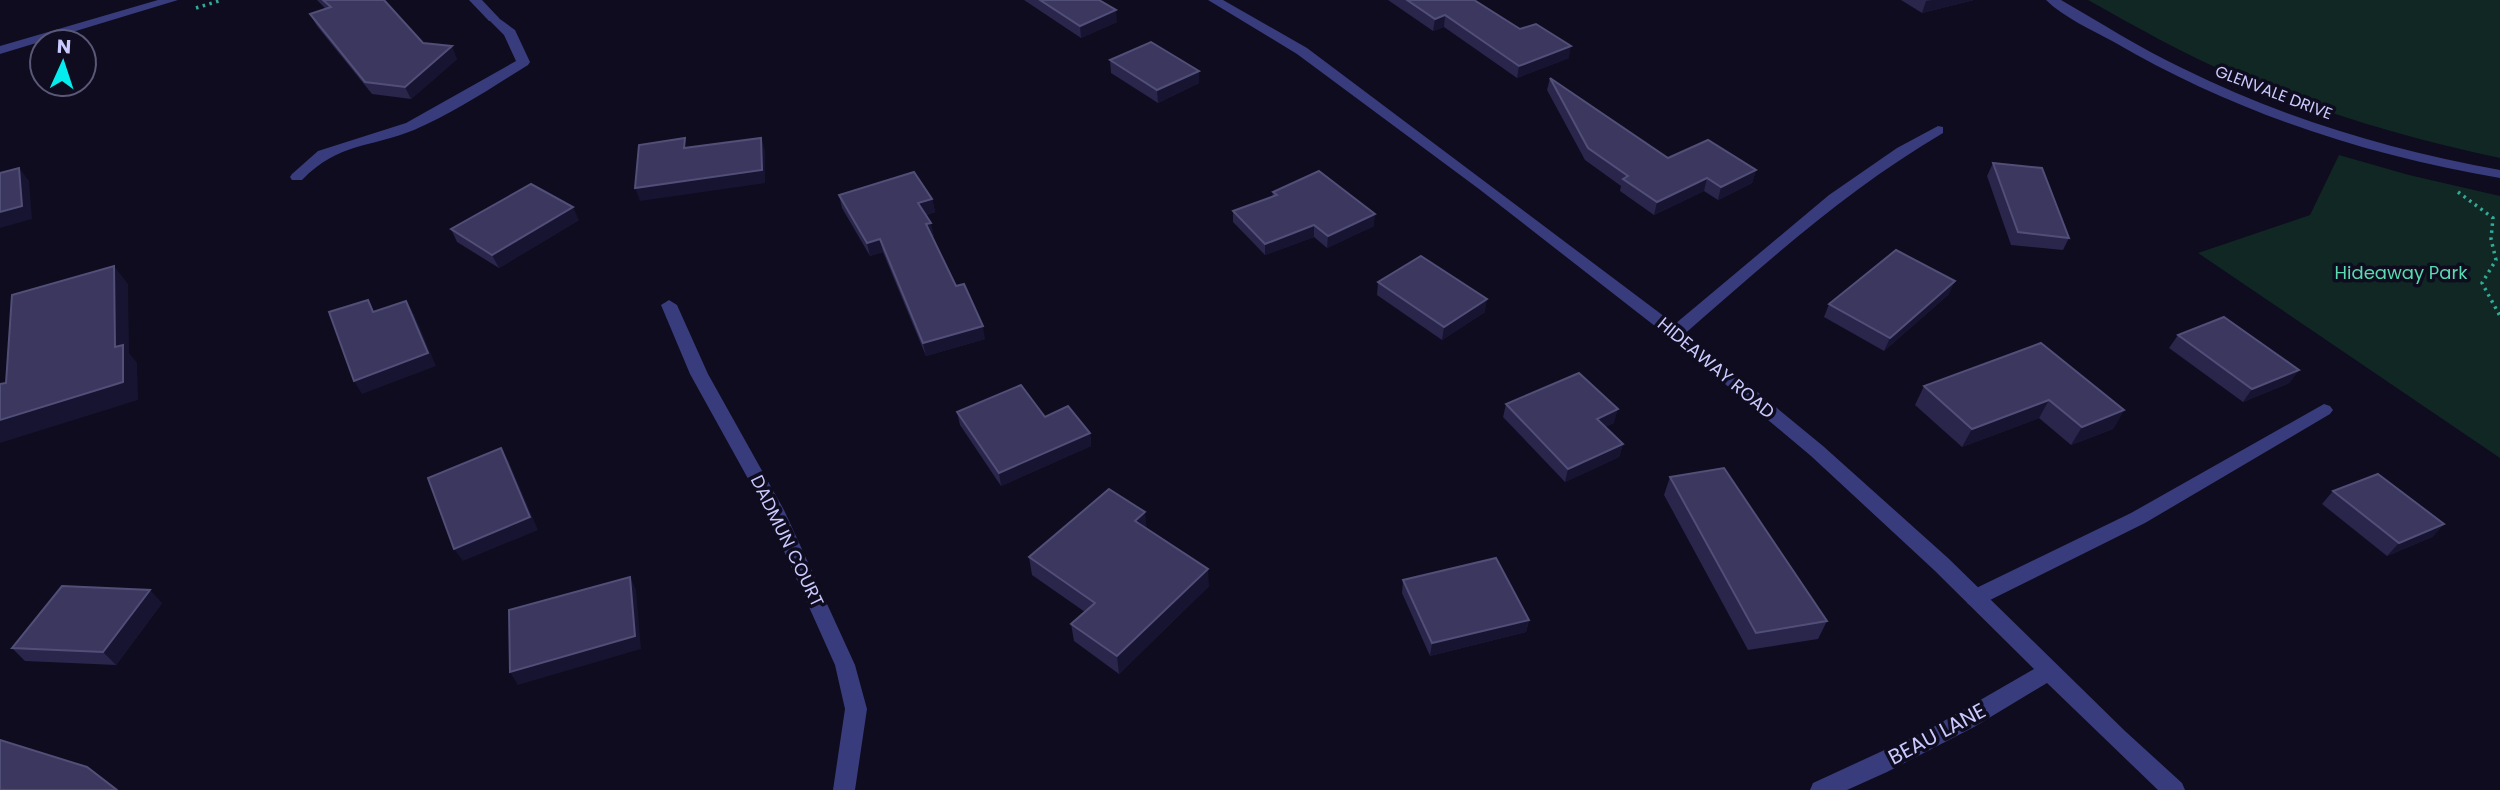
<svg xmlns="http://www.w3.org/2000/svg" width="2500" height="790" font-family="Poppins,sans-serif">
  <style>
    .green { fill: #102724 }
    .lines { fill: none; stroke-linecap: round; stroke-linejoin: round }
    .path { stroke: #30ac99; stroke-width: 3.5; stroke-dasharray: 2.5 4.5; stroke-linecap: butt }
    .lane { fill: #383c7c; fill-rule: evenodd }
    .street { fill: #383c7c; fill-rule: evenodd }
    .wall { fill: #29254b }
    .shaded-wall { fill: #171431 }
    .building { fill: #3b375f; stroke: #514e78; stroke-width: 2 }
    .labels { text-anchor: middle; stroke-width: 7; stroke-linejoin: round; paint-order: stroke }
    .far-street-label { font-size: 16px; fill: #cbcafe; stroke: #0e0c1e }
    .park-label { font-size: 18px; fill: #59dbaf; stroke: #0e0c1e }
    .street-label { font-size: 18px; fill: #cbcafe; stroke: #0e0c1e }
    .near-street-label { font-size: 21px; fill: #cbcafe; stroke: #0e0c1e }
  </style>
  <rect width="100%" height="100%" fill="#0e0c1e"/>
  <!-- green -->
  <g class="green">
    <path d="M2088,0H2500V158C2409,139 2321,113 2235,76C2184,54 2136,27 2088,0Z"/>
    <polygon points="2339,155 2409,175 2500,196 2500,458 2198,253 2310,215"/>
  </g>
  <g class="lines">
    <!-- path -->
    <g class="path">
      <polyline points="196,8 222,0"/>
      <polyline points="2458,192 2493,218 2491,239 2496,260 2482,283 2500,316"/>
    </g>
    <!-- lane -->
    <g class="lane">
      <path d="M493,14L515,30L530,62L528,65C491,88 454,113 414,130C370,148 339,142 302,180H292L290,177L292,174L318,151L406,123L516,61L504,35L487,18Z"/>
      <path d="M1938,126L1943,127V133C1846,190 1765,264 1681,337H1669L1667,333L1669,329L1829,195L1897,148Z"/>
      <polygon points="2324,404 2330,406 2333,410 2330,414 2145,523 1982,604 1975,606 1968,604 1965,598 1968,592 2131,513"/>
    </g>
    <!-- street -->
    <g class="street">
      <polygon points="158,0 178,0 0,54 0,46"/>
      <polygon points="469,0 482,0 499,18 497,21 489,21"/>
      <polygon points="1208,0 1223,0 1307,48 1681,329 1823,446 1948,558 2125,731 2182,783 2185,790 2158,790 2047,683 1974,727 1887,772 1847,790 1810,790 1813,783 1930,729 2034,669 1934,570 1811,456 1669,337 1479,189 1297,54"/>
      <path d="M2046,0H2061C2101,23 2140,48 2182,68C2283,118 2389,150 2500,170V178C2364,155 2234,112 2114,42C2092,30 2063,17 2046,0Z"/>
      <polygon points="669,300 677,305 708,374 784,510 855,665 867,709 855,790 833,790 845,709 835,665 766,511 690,374 661,305"/>
    </g>
  </g>
  <!-- wall -->
  <g class="wall">
    <polygon points="317,0 384,0 423,43 457,59 411,99 372,94 317,26 310,14 326,9"/>
    <polygon points="1024,0 1099,0 1117,22 1081,38"/>
    <polygon points="1388,0 1474,0 1520,29 1569,58 1517,78 1444,27 1433,31"/>
    <polygon points="1901,0 1974,0 1922,13"/>
    <polygon points="1110,60 1199,83 1158,103 1111,73"/>
    <polygon points="1550,78 1668,158 1756,170 1752,183 1718,200 1704,191 1654,215 1620,191 1621,186 1585,160 1547,90"/>
    <polygon points="1993,163 2069,238 2063,250 2011,245 1987,176"/>
    <polygon points="1273,192 1374,226 1327,248 1314,237 1265,255 1233,222 1233,211 1272,197"/>
    <polygon points="839,195 932,199 935,212 926,215 934,236 932,236 956,286 985,339 926,356 883,252 870,256 842,208"/>
    <polygon points="579,220 499,268 457,242 451,229"/>
    <polygon points="1378,282 1485,312 1442,340 1377,295"/>
    <polygon points="1949,294 1884,351 1824,317 1829,304"/>
    <polygon points="2178,335 2299,370 2289,383 2243,402 2169,348"/>
    <polygon points="2041,343 2124,410 2113,429 2071,445 2039,418 1962,447 1915,405 1924,386"/>
    <polygon points="1506,404 1614,423 1605,427 1623,444 1619,457 1565,482 1503,417"/>
    <polygon points="957,412 1045,417 1090,433 1091,446 1001,486 960,425"/>
    <polygon points="1670,477 1827,621 1818,639 1748,650 1664,495"/>
    <polygon points="2333,491 2444,524 2432,537 2387,556 2322,504"/>
    <polygon points="1147,529 1209,586 1119,674 1074,641 1071,624 1085,612 1032,575 1029,557"/>
    <polygon points="1403,580 1529,620 1526,632 1430,656 1402,593"/>
    <polygon points="162,603 116,665 25,661 12,648"/>
  </g>
  <!-- shaded-wall -->
  <g class="shaded-wall">
    <polygon points="1932,0 1974,0 1922,13 1926,1"/>
    <polygon points="1116,10 1117,22 1081,38 1080,26"/>
    <polygon points="1445,15 1444,27 1433,31 1435,19"/>
    <polygon points="452,46 457,59 411,99 405,87"/>
    <polygon points="1571,46 1569,58 1517,78 1519,66"/>
    <polygon points="1199,71 1199,83 1158,103 1157,90"/>
    <polygon points="761,138 765,150 765,183 640,201 635,188"/>
    <polygon points="19,168 29,181 32,219 0,228 0,212"/>
    <polygon points="1756,170 1752,183 1718,200 1721,187"/>
    <polygon points="1707,178 1704,191 1654,215 1657,202"/>
    <polygon points="932,199 935,212 921,216 918,203"/>
    <polygon points="573,207 579,220 499,268 492,255"/>
    <polygon points="1375,214 1374,226 1327,248 1328,236"/>
    <polygon points="931,223 934,236 929,237 926,224"/>
    <polygon points="1314,225 1314,237 1265,255 1265,244"/>
    <polygon points="880,239 883,252 870,256 867,243"/>
    <polygon points="114,266 128,284 129,353 137,363 138,400 0,443 0,420 115,347"/>
    <polygon points="1955,281 1949,294 1884,351 1890,338"/>
    <polygon points="1487,299 1485,312 1442,340 1444,327"/>
    <polygon points="406,301 414,314 436,366 362,394 354,381"/>
    <polygon points="983,326 985,339 926,356 923,343"/>
    <polygon points="2299,370 2289,383 2243,402 2252,389"/>
    <polygon points="2049,400 2039,418 1962,447 1972,429"/>
    <polygon points="1618,409 1614,423 1594,432 1597,419"/>
    <polygon points="2124,410 2113,429 2071,445 2082,427"/>
    <polygon points="1090,433 1091,446 1001,486 999,473"/>
    <polygon points="1623,444 1619,457 1565,482 1568,469"/>
    <polygon points="501,448 509,462 538,530 463,561 454,549"/>
    <polygon points="1145,512 1147,530 1135,521"/>
    <polygon points="2444,524 2432,537 2387,556 2399,543"/>
    <polygon points="1208,569 1209,586 1119,674 1117,656"/>
    <polygon points="630,577 636,590 641,649 518,685 510,672"/>
    <polygon points="150,590 162,603 116,665 103,652"/>
    <polygon points="1529,620 1526,632 1430,656 1432,643"/>
  </g>
  <!-- building -->
  <g class="building">
    <polygon points="323,0 384,0 423,43 452,46 405,87 365,82 310,14 331,7"/>
    <polygon points="1040,0 1099,0 1116,10 1080,26"/>
    <polygon points="1407,0 1474,0 1520,29 1536,24 1571,46 1519,66 1445,15 1435,19"/>
    <polygon points="1151,42 1199,71 1157,90 1110,60"/>
    <polygon points="1550,78 1668,158 1708,140 1756,170 1721,187 1707,178 1657,202 1623,179 1628,176 1588,148"/>
    <polygon points="685,138 684,148 761,138 762,170 635,188 639,145"/>
    <polygon points="1993,163 2042,168 2069,238 2018,232"/>
    <polygon points="19,168 22,206 0,212 0,173"/>
    <polygon points="1319,171 1375,214 1328,236 1314,225 1265,244 1233,211 1277,195 1273,192"/>
    <polygon points="914,172 932,199 918,203 931,223 926,224 956,286 964,284 983,326 923,343 880,239 867,243 839,195"/>
    <polygon points="531,184 573,207 492,255 451,229"/>
    <polygon points="1896,250 1955,281 1890,338 1829,304"/>
    <polygon points="1421,256 1487,299 1444,327 1378,282"/>
    <polygon points="114,266 115,347 123,345 123,382 0,420 0,384 6,383 12,295"/>
    <polygon points="368,300 373,312 406,301 428,353 354,381 329,312"/>
    <polygon points="2224,317 2299,370 2252,389 2178,335"/>
    <polygon points="2041,343 2124,410 2082,427 2049,400 1972,429 1924,386"/>
    <polygon points="1579,373 1618,409 1597,419 1623,444 1568,469 1506,404"/>
    <polygon points="1021,385 1045,417 1068,406 1090,433 999,473 957,412"/>
    <polygon points="501,448 530,517 454,549 428,478"/>
    <polygon points="1724,468 1827,621 1756,633 1670,477"/>
    <polygon points="2378,474 2444,524 2399,543 2333,491"/>
    <polygon points="1109,489 1145,512 1135,521 1208,569 1117,656 1071,624 1095,603 1029,557"/>
    <polygon points="1496,558 1529,620 1432,643 1403,580"/>
    <polygon points="630,577 635,636 510,672 509,610"/>
    <polygon points="62,586 150,590 103,652 12,648"/>
    <polygon points="0,740 87,767 117,790 0,790"/>
  </g>
  <g class="labels">
    <!-- far-street labels -->
    <g class="far-street-label">
      <text transform="translate(2274 92) rotate(21)" y="6">GLENVALE DRIVE</text>
    </g>
    <!-- park labels -->
    <g class="park-label">
      <text x="2401" y="279">Hideaway Park</text>
    </g>
    <!-- street labels -->
    <g class="street-label">
      <text transform="translate(1716 368) rotate(40)" y="6">HIDEAWAY ROAD</text>
      <text transform="translate(787 541) rotate(64)" y="6">DADMUN COURT</text>
    </g>
    <!-- near-street labels -->
    <g class="near-street-label">
      <text transform="translate(1937 734) rotate(-28)" y="7">BEAU LANE</text>
    </g>
  </g>
  <!-- north arrow -->
  <g transform="translate(63 63) rotate(3)"><circle r="33" fill="#0e0c1e" stroke="#5a5878" stroke-width="2"/>
  <path d="M0-5L12 26L0 18L-12 26Z" fill="#05ecef"/>
  <text y="-10" font-size="19" font-weight="bold" text-anchor="middle" fill="#cbcafe">N</text>
  </g>
</svg>
